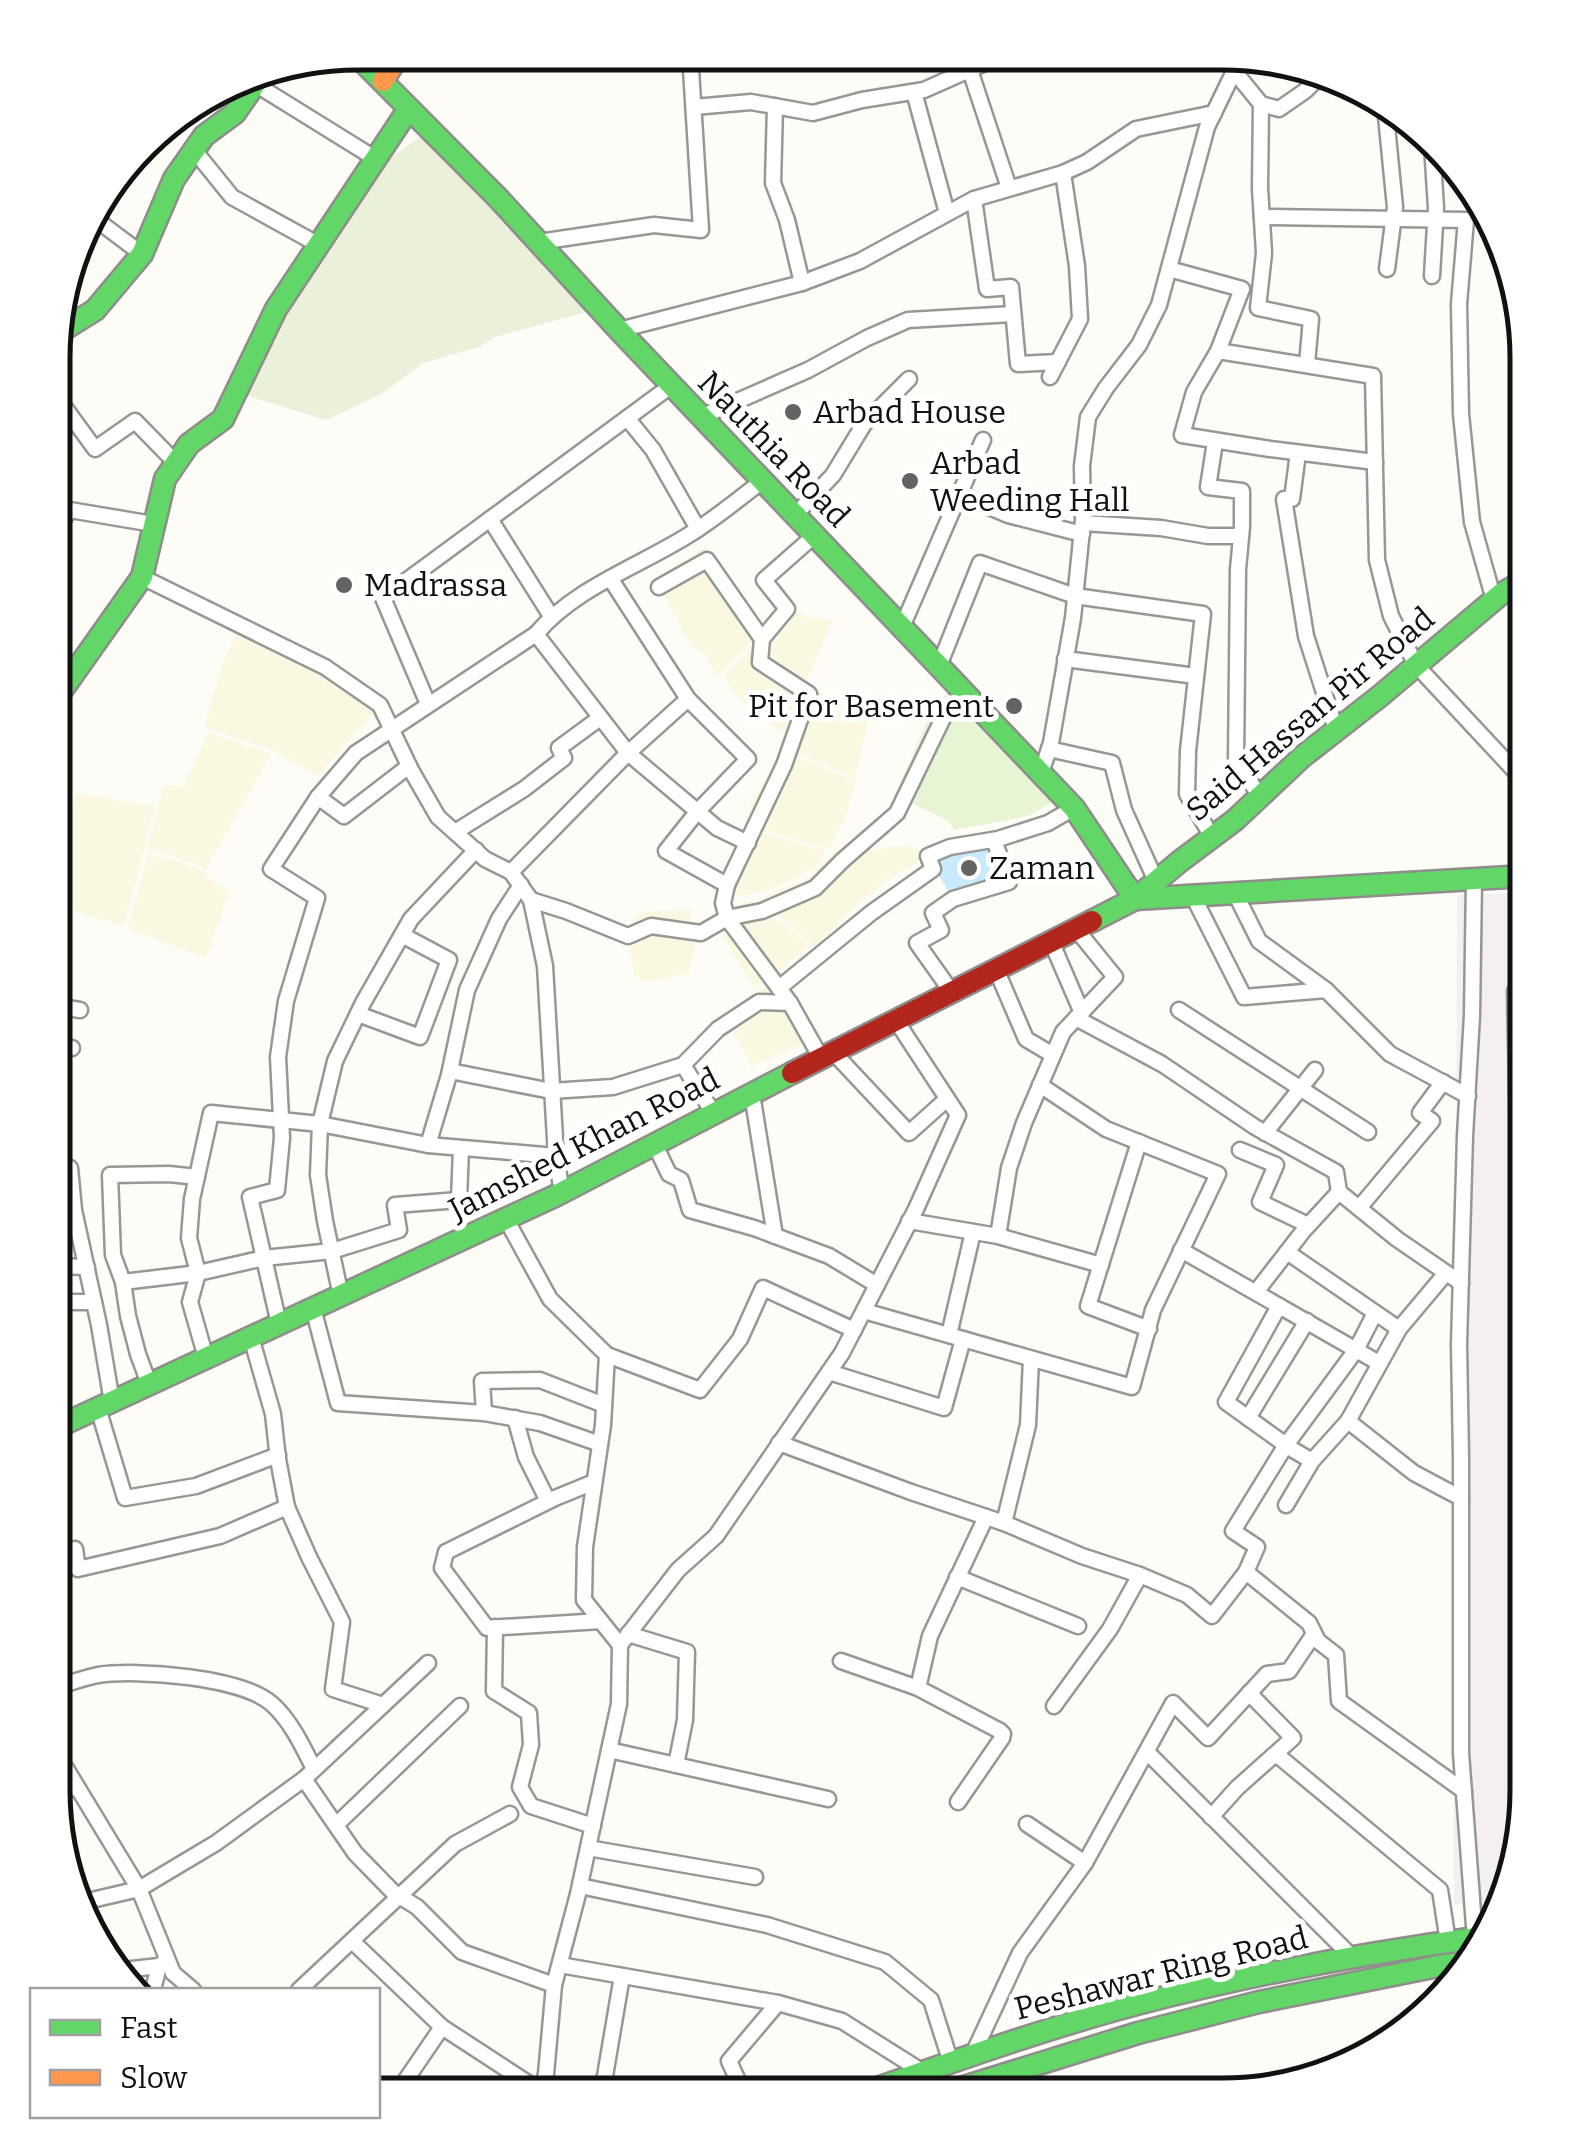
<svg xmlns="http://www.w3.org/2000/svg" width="1580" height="2148" font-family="Bitter,serif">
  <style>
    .industrial { fill: #f5eff3 }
    .farmland { fill: #fbf8e2 }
    .green { fill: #e7f5d5 }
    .cemetery { fill: #eaf0d9 }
    .water { fill: #c9eafa }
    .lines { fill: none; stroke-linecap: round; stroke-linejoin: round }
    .street-casing { stroke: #979795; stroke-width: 19 }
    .fast-casing { stroke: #8e8d8b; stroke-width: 25 }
    .slow-casing { stroke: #8e8d8b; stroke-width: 25 }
    .jam-casing { stroke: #8e8d8b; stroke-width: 25 }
    .street { stroke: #fffffe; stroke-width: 14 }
    .fast { stroke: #63d668; stroke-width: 20 }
    .slow { stroke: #ff974d; stroke-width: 20 }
    .jam { stroke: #b3261e; stroke-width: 20 }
    .poi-dot { fill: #646362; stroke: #fff; stroke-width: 4 }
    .labels { text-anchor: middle; stroke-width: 10; stroke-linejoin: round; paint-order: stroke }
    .poi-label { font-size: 32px; fill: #111; stroke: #fff; text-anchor: start }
    .street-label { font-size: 32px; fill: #111; stroke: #fff }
    .rim { fill: none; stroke: #111; stroke-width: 5 }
  </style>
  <rect width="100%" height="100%" fill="#fdfcf7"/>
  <!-- industrial -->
  <polygon class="industrial" points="1527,893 1527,1811 1496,1899 1454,1905 1457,895"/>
  <!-- farmland -->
  <g class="farmland">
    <polygon points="706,546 756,638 717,677 704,654 692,647 655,579"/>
    <polygon points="788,601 803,616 833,620 783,734 758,713 756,715 737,696 724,676 752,647 754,648 760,626 772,611"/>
    <polygon points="244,618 332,676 374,712 318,776 271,750 204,727 223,660"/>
    <polygon points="807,687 870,715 855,779 782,746"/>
    <polygon points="208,732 271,754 205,871 199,865 147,848 163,787 172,785 183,788"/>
    <polygon points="782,750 856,782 844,821 830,849 744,825 750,805"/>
    <polygon points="77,793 155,806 124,926 54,905 54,841"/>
    <polygon points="744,828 826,851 815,867 791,881 758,893 730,897 717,904"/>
    <polygon points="909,846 929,851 915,864 890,878 847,914 831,932 814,946 760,899 785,887 805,881 836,849 847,851"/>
    <polygon points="148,853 196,867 229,893 206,958 128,929"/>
    <polygon points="741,902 755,902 811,946 755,987 733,954 714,918"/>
    <polygon points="690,910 695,948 689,974 645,982 634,976 629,941 633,918 641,912"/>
    <polygon points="779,978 817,1037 751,1067 724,1013"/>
  </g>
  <!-- green -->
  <polygon class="green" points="952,686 1060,798 1028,816 955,830 947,820 895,795 931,713"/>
  <!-- cemetery -->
  <polygon class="cemetery" points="422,136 471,181 593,310 495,337 479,347 423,363 383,393 326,420 242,394 286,303 376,168"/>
  <!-- water -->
  <polygon class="water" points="994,840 1009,882 953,899 926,854"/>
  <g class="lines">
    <defs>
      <g id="street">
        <polyline points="1221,55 1261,104 1279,109 1305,91 1318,78"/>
        <polyline points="691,57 951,61"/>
        <polyline points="970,70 1009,188"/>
        <polyline points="255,84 376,159"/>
        <polyline points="914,92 947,213"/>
        <polyline points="1261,104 1260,188 1264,253 1258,308 1311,319 1307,364"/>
        <polyline points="775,106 773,183 787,220 802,283"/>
        <polyline points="1385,106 1395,207 1387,269"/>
        <polyline points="694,107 751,102 813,113 862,100 924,90 1005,54"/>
        <polyline points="1432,145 1436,208 1432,276"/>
        <polyline points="194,150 232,197 319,245"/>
        <polyline points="974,199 987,289 1011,287 1018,364 1058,362"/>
        <polyline points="90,215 142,254"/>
        <polyline points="1262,217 1466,220 1459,304 1461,414 1472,522 1494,600"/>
        <polyline points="539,242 654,225 701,230 690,53"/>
        <polyline points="1169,269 1242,289 1218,351 1373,376 1377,560 1391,616 1416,665 1527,784"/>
        <polyline points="619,330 802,283 860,261 974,199 1063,173 1087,162 1136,129 1214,113"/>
        <polyline points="1218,351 1194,392 1182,435 1270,449 1375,462"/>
        <polyline points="1050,377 1080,319 1077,266 1063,173"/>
        <polyline points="55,394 95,449 135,421 176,463"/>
        <polyline points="703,416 808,370 867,338 908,320 1013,314"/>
        <polyline points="627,418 653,450 698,529"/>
        <polyline points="1215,442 1208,487 1242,491 1242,527 1238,569 1236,761 1260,796"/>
        <polyline points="1298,453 1292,499 1284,499 1306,636 1336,730"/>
        <polyline points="959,494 1008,515 1082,534"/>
        <polyline points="796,514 833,475 864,424 909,379"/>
        <polyline points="490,519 551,616"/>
        <polyline points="1083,523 1161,528 1208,536 1241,536"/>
        <polyline points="55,532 70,510 153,524"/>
        <polyline points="142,577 325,667 380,705 411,770 438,817 485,859 511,872 531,900 545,966 556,1156 562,1193"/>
        <polyline points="610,578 688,699 748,759 697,812 666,851 727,885"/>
        <polyline points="659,587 707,560 762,639"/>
        <polyline points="902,627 983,440"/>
        <polyline points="536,634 628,753 717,828 748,843"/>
        <polyline points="1065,659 1196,676"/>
        <polyline points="939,666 980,563 1075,596 1203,614 1188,751 1187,794 1212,837"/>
        <polyline points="428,704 383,598 672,385"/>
        <polyline points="1049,749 1112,763 1124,810 1156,881"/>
        <polyline points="1041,773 1051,743 1073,618 1083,520 1082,466 1088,417 1106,388 1139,345 1159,305 1207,127 1242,55"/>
        <polyline points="318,797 344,816 409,766"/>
        <polyline points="455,832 524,789 564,758 559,748 600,718"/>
        <polyline points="511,872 628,753 688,699"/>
        <polyline points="1474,879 1472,1015 1465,1136 1459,1344 1461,1458 1461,1753 1475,1939"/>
        <polyline points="1235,893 1259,941 1326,990 1390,1054 1468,1096"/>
        <polyline points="1193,896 1244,997 1326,990"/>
        <polyline points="531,900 566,911 628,936 651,926 701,933 727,918 762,911 815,888 843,860 897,813 944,716 965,693"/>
        <polyline points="1051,941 1082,1013"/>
        <polyline points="996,969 1026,1039 1053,1055"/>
        <polyline points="779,988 871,913 933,869 928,856 950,847 998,839 1048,823 1074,808"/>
        <polyline points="951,991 917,943 941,930 933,913 953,899 1009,882 994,840"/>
        <polyline points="790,1003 727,918 723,903 727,885 784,765 809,694 760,662 762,639 787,609 764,580 815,535"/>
        <polyline points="54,1006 80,1010"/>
        <polyline points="1179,1010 1368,1132"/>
        <polyline points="358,1014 420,1037 449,960 402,935"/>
        <polyline points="1076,1018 1162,1064 1255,1127 1336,1172 1339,1192 1397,1239 1461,1283"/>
        <polyline points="54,1044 72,1048"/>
        <polyline points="833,1052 909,1133 947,1099"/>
        <polyline points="450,1071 551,1091 613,1087 683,1065"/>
        <polyline points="752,1094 775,1236"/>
        <polyline points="714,1114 683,1065 718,1029 759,1002 790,1003 821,1058"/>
        <polyline points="1265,1133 1315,1070"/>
        <polyline points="1139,1142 1088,1306 1149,1329"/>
        <polyline points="428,1145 449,1075 467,990 499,919 521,885"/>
        <polyline points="655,1145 669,1174 681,1180 690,1210 754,1228 829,1256 877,1285"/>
        <polyline points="1240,1150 1276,1165 1260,1202 1308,1225"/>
        <polyline points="54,1170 70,1168 74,1210 99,1325 112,1402"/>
        <polyline points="1359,1208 1432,1121 1420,1113 1443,1082"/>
        <polyline points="506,1219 550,1299 607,1355 603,1425 585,1547 584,1600 620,1645"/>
        <polyline points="909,1221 998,1236 1101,1265"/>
        <polyline points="998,1236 1009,1168 1024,1123 1063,1032 1115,977 1076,929"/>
        <polyline points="1181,1250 1379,1363"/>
        <polyline points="1287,1252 1399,1329"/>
        <polyline points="53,1266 87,1267"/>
        <polyline points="123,1282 198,1273 264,1258 332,1251 399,1230 395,1205 459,1200 461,1148"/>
        <polyline points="1256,1292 1304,1230 1339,1192"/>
        <polyline points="341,1296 325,1221 318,1175 320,1124 335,1061 363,1003 411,919 476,850"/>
        <polyline points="53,1302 94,1302"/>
        <polyline points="1279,1306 1226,1402 1290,1448 1312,1461"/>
        <polyline points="313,1308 338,1403 484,1413 540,1423 600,1444"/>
        <polyline points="864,1311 1132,1387 1153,1310 1218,1174 1106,1129 1040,1085"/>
        <path d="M279,1324L250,1197L277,1190L282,1138L278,1057L286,1001L317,898L271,869L318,797L356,753L536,634C575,588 637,567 687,536C714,520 738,499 764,480"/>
        <polyline points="949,1335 973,1232"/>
        <polyline points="251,1337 273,1414 278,1459 287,1507 309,1557 342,1622 333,1689 383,1705"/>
        <polyline points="607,1355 700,1390 740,1339 763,1288 854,1330"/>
        <polyline points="206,1358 190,1302 198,1273 189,1238 192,1199 211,1113 320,1124 428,1145 556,1156"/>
        <polyline points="829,1372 944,1408 963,1339"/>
        <polyline points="149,1384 138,1354 128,1316 123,1282 113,1255 110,1175 169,1174 197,1177"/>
        <polyline points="98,1408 125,1498 196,1486 278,1455"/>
        <polyline points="484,1413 482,1381 540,1380 604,1405"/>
        <polyline points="515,1418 526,1457 548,1501"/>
        <polyline points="1248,1418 1307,1321"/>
        <polyline points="1348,1421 1399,1329 1446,1273"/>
        <polyline points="779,1443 911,1492 1004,1523 1082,1556 1140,1575 1187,1595 1212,1616 1246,1572 1309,1623 1318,1641 1336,1655 1339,1701 1464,1791"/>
        <polyline points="594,1482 555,1498 446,1552 442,1568 487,1628 601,1621"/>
        <polyline points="1286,1505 1312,1461 1348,1421 1414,1473 1461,1498"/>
        <polyline points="1004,1523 1028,1425 1031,1359"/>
        <polyline points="53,1555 75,1549 78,1569 220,1536 287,1507"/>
        <polyline points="1246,1572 1257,1547 1233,1531 1286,1445 1356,1350 1375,1313"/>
        <polyline points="957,1577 1078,1626"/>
        <polyline points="1527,1583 1515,991 1527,990"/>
        <polyline points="495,1627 494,1691 529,1713 531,1745 520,1787 531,1806 593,1826"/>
        <polyline points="628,1634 687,1652 685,1720 676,1765"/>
        <polyline points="841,1661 918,1688 1000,1731 1003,1734 1002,1738 958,1802"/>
        <path d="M53,1688C67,1684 83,1678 98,1675C137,1669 242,1677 272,1704C291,1721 303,1747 314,1769"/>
        <polyline points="918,1688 930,1636 986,1517"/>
        <polyline points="1054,1706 1110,1629 1140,1575"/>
        <polyline points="53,1747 139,1889 173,1973 193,1990"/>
        <polyline points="609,1750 828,1799"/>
        <polyline points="1147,1752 1351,1956"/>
        <polyline points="1276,1754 1440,1890 1448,1942"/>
        <polyline points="304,1779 355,1853 393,1892 417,1907 462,1952 554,1985"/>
        <polyline points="53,1793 77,1787"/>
        <polyline points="1211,1817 1237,1788 1293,1738 1249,1693"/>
        <polyline points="336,1825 460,1706"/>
        <polyline points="588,1848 755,1877"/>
        <polyline points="1085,1863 1173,1703 1208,1738 1267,1674 1289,1671 1314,1634"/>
        <polyline points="580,1886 767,1925 885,1962 931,2000 951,2063"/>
        <polyline points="79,1903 139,1889 216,1843 304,1779 428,1663"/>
        <polyline points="352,1941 442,2027 540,2091"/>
        <polyline points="560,1965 778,2003 842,2021 923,2072"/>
        <polyline points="123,1970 159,1966"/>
        <polyline points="153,1990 159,1966 163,1963"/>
        <polyline points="299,1990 455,1844 510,1814"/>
        <polyline points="973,2054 1020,1953 1085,1863 1027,1824"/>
        <polyline points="397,2093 442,2027"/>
        <polyline points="540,2094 546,2074 554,1985 578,1894 619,1704 620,1645 678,1570 716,1536 842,1353 916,1209 958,1115 895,1019"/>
        <polyline points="613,2094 605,2076 622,1976"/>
        <polyline points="744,2094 729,2061 778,2003"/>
      </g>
      <g id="fast">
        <polyline points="354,53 498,198 619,330 1074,808 1135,899"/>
        <polyline points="55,335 95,310 142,254 174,179 204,136 235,113 266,68"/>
        <polyline points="55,700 142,577 165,479 189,444 223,419 276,309 408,110"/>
        <polyline points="1135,899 1527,876"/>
        <polyline points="1092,921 1135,899 1179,862 1235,820 1302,757 1380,696 1501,594 1527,579"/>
        <polyline points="53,1429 555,1196 792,1073"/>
        <path d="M860,2094C952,2062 1043,2029 1137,2004C1251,1974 1366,1953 1483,1937"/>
        <polyline points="938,2095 1138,2033 1259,2002 1443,1965 1474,1962"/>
      </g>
      <polyline id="slow" points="383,81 400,53"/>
      <polyline id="jam" points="792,1073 1092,921"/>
    </defs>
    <!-- street casing -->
    <use href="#street" class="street-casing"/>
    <!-- fast casing -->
    <use href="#fast" class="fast-casing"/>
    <!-- slow casing -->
    <use href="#slow" class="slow-casing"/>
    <!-- jam casing -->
    <use href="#jam" class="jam-casing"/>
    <!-- street -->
    <use href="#street" class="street"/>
    <!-- fast -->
    <use href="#fast" class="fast"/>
    <!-- slow -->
    <use href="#slow" class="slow"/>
    <!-- jam -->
    <use href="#jam" class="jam"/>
  </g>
  <!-- markers -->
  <g class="poi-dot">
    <circle cx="793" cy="412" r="10"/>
    <circle cx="910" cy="481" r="10"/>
    <circle cx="344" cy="585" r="10"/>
    <circle cx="1014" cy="706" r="10"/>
    <circle cx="969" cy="868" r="10"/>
  </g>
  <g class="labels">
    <!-- poi labels -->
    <g class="poi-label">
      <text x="813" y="423">Arbad House</text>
      <text x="930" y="474">Arbad<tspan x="930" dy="37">Weeding Hall</tspan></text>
      <text x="364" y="596">Madrassa</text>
      <text x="994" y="717" text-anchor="end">Pit for Basement</text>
      <text x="989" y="879">Zaman</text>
    </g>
    <!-- street labels -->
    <g class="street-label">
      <text transform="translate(774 449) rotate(46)" y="11">Nauthia Road</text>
      <text transform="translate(1310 714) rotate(-40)" y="11">Said Hassan Pir Road</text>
      <text transform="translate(584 1144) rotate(-27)" y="11">Jamshed Khan Road</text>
      <text transform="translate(1161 1973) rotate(-14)" y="11">Peshawar Ring Road</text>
    </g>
  </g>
  <!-- crop -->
  <path d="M0 0H1580V2148H0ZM358 70H1222A288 288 0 0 1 1510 358V1790A288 288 0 0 1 1222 2078H358A288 288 0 0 1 70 1790V358A288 288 0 0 1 358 70Z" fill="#fff" fill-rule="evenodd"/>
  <path class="rim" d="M358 70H1222A288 288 0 0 1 1510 358V1790A288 288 0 0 1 1222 2078H358A288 288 0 0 1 70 1790V358A288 288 0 0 1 358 70Z"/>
  <!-- legend -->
  <rect x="30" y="1988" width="350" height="130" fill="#ffffff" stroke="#a0a0a0" stroke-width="2.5"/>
  <rect x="50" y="2020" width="50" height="15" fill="#63d668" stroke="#a0a0a0" stroke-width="2.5"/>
  <text x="120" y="2038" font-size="30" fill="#111111">Fast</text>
  <rect x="50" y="2070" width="50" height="15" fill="#ff974d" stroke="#a0a0a0" stroke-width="2.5"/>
  <text x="120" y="2088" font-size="30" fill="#111111">Slow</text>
</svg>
